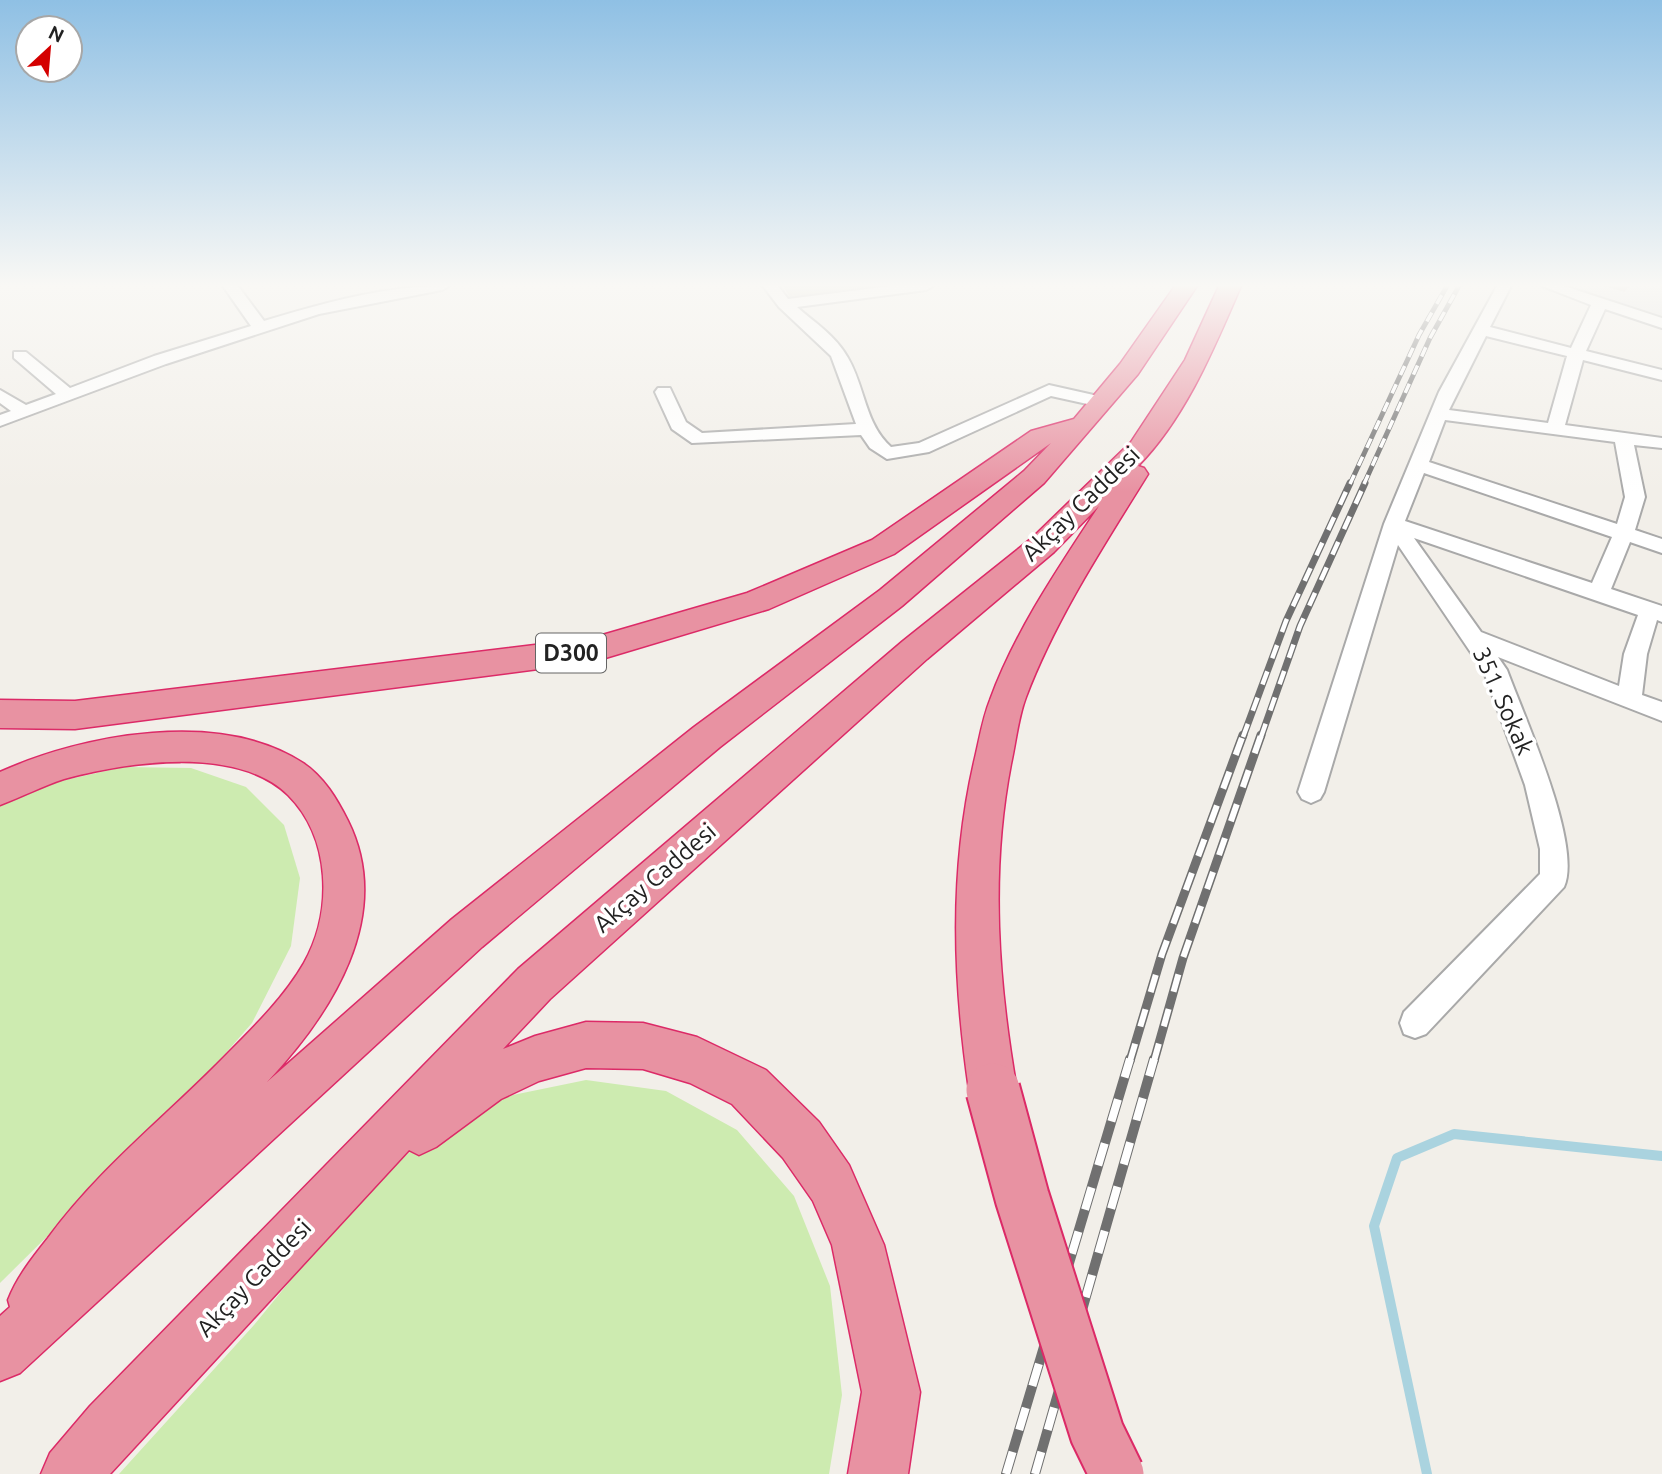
<svg xmlns="http://www.w3.org/2000/svg" width="1662" height="1474" font-family="Ubuntu,sans-serif">
  <style>
    .residential { fill: #e0dfdf }
    .construction { fill: #c7c7b4 }
    .grass { fill: #cdebb0 }
    .lines { fill: none; stroke-linecap: round; stroke-linejoin: round }
    .stream { stroke: #aad3df; stroke-width: 10 }
    .minor-casing { stroke: #a9a9a9; stroke-width: 4 }
    .highway-casing { stroke: #dc2a67; stroke-width: 3 }
    .minor { fill: #fff; fill-rule: evenodd }
    .highway { fill: #e892a2; fill-rule: evenodd }
    .rail-far3-casing { stroke: #707070; stroke-width: 5 }
    .rail-far2-casing { stroke: #707070; stroke-width: 7 }
    .rail-far1-casing { stroke: #707070; stroke-width: 9 }
    .rail-casing { stroke: #707070; stroke-width: 10 }
    .rail-far3 { stroke: #fff; stroke-width: 3.5; stroke-dasharray: 10; stroke-linecap: butt }
    .rail-far2 { stroke: #fff; stroke-width: 4.5; stroke-dasharray: 14; stroke-linecap: butt }
    .rail-far1 { stroke: #fff; stroke-width: 6; stroke-dasharray: 18; stroke-linecap: butt }
    .rail { stroke: #fff; stroke-width: 8; stroke-dasharray: 23; stroke-linecap: butt }
    .highway-bridge-casing { stroke: #dc2a67; stroke-width: 57; stroke-linecap: butt }
    .highway-bridge { stroke: #e892a2; stroke-width: 53 }
    .wall { fill: #aba49e }
    .labels { text-anchor: middle; stroke-width: 7; stroke-linejoin: round; paint-order: stroke }
    .shield { fill: #fff; stroke: #646464; stroke-width: 2 }
    .shield-label { font-size: 23px; font-weight: bold; fill: #222 }
    .street-label { font-size: 24px; fill: #222; stroke: #fff }
  </style>
  <rect width="100%" height="100%" fill="#f2efe9"/>
  <!-- residential -->
  <polygon class="residential" points="1531,286 1662,286 1662,324 1618,311"/>
  <!-- construction -->
  <polygon class="construction" points="783,286 877,286 790,298"/>
  <!-- grass -->
  <g class="grass">
    <polygon points="124,767 191,768 246,787 284,825 300,878 291,946 252,1023 184,1101 0,1283 0,804 47,784"/>
    <polygon points="586,1080 666,1091 737,1130 794,1196 830,1286 842,1395 829,1474 119,1474 254,1325 344,1215 420,1142 503,1097"/>
  </g>
  <g class="lines">
    <!-- stream -->
    <polyline class="stream" points="1427,1474 1374,1226 1397,1158 1454,1134 1662,1156"/>
    <defs>
      <g id="minor">
        <path d="M223,286H238L264,321C323,303 387,285 449,286L442,290L319,314L166,364L0,426V415L11,411L0,403V390L26,405L56,394L14,358V352H26L70,388L154,356L251,326Z"/>
        <path d="M763,286H778L788,299L891,286H933L926,290L797,307C815,323 836,336 848,358C865,387 865,424 891,447L919,443L1049,385L1107,398L1110,402L1101,407L1051,396L929,452L887,459L870,448L861,435L692,443L672,429L655,392L658,388H670L686,422L702,433L856,424L831,356L779,307Z"/>
        <path d="M1497,286H1511L1490,327L1571,348L1591,305L1542,286H1564L1662,318V328L1605,309L1586,351L1662,370V380L1583,360L1565,425L1662,438V448L1634,445L1645,497L1635,530L1662,539V553L1630,542L1611,589L1662,606V622L1657,620L1647,654L1642,695L1662,702V721L1498,657L1507,670C1523,714 1583,845 1564,887L1426,1034L1415,1038L1404,1034L1400,1023L1404,1012L1540,874V849L1525,785L1484,672L1398,545L1324,792L1320,799L1311,803L1302,799L1298,792L1384,524L1439,392ZM1486,336L1567,356L1548,423L1449,410ZM1445,420L1615,442L1625,497L1617,524L1429,462ZM1424,473L1612,537L1592,583L1405,521ZM1414,538L1638,615L1624,654L1619,686L1481,632Z"/>
      </g>
      <g id="highway">
        <path d="M1175,286H1197L1138,374L1044,483L902,606L720,747L482,947L20,1373L0,1381V1316L10,1307L8,1300C17,1277 32,1258 48,1238C99,1168 169,1114 229,1052C256,1025 285,996 304,963C333,911 331,838 288,795C237,745 126,762 64,779C42,786 22,797 0,805V772C84,734 221,709 303,763C324,777 337,799 348,821C395,916 331,1014 267,1082L452,919L694,727L880,590L1024,471L1051,443L894,554L769,609L592,662L75,729L0,728V700L75,701L592,638L747,593L872,540L1031,431L1074,419L1120,364Z"/>
        <path d="M1219,286H1241C1214,348 1186,417 1138,466L1144,468L1148,474C1104,545 1056,618 1026,697C1018,718 1016,742 1011,764C990,873 998,981 1017,1090L1010,1107L993,1114L976,1107L969,1090C953,980 949,872 974,762C979,742 982,720 990,700C1015,631 1059,567 1099,506L1054,552L927,659L550,999L503,1049L535,1036L586,1022L643,1023L697,1037L766,1070L819,1122L849,1165L884,1245L920,1392L908,1474H848L862,1392L832,1245L813,1201L783,1158L732,1104L690,1083L643,1069L586,1068L539,1081L501,1099L436,1147L419,1155L409,1150L110,1474H41L50,1453L90,1406L518,969L903,641L1032,538L1131,442L1185,360Z"/>
      </g>
    </defs>
    <!-- minor casing -->
    <use href="#minor" class="minor-casing"/>
    <!-- highway casing -->
    <use href="#highway" class="highway-casing"/>
    <!-- minor -->
    <use href="#minor" class="minor"/>
    <!-- highway -->
    <use href="#highway" class="highway"/>
    <defs>
      <g id="rail-far3">
        <polyline points="1350,484 1419,335 1447,286"/>
        <polyline points="1364,484 1430,338 1459,286"/>
      </g>
      <g id="rail-far2">
        <polyline points="1243,737 1286,621 1350,483"/>
        <polyline points="1261,737 1300,626 1365,483"/>
      </g>
      <g id="rail-far1">
        <polyline points="1130,1061 1162,954 1243,735"/>
        <polyline points="1154,1061 1183,958 1261,735"/>
      </g>
      <g id="rail">
        <polyline points="1006,1474 1130,1059"/>
        <polyline points="1035,1474 1154,1059"/>
      </g>
    </defs>
    <!-- rail-far3 casing -->
    <use href="#rail-far3" class="rail-far3-casing"/>
    <!-- rail-far2 casing -->
    <use href="#rail-far2" class="rail-far2-casing"/>
    <!-- rail-far1 casing -->
    <use href="#rail-far1" class="rail-far1-casing"/>
    <!-- rail casing -->
    <use href="#rail" class="rail-casing"/>
    <!-- rail-far3 -->
    <use href="#rail-far3" class="rail-far3"/>
    <!-- rail-far2 -->
    <use href="#rail-far2" class="rail-far2"/>
    <!-- rail-far1 -->
    <use href="#rail-far1" class="rail-far1"/>
    <!-- rail -->
    <use href="#rail" class="rail"/>
    <defs>
      <polyline id="highway-bridge" points="993,1090 1022,1197 1097,1433 1117,1474"/>
    </defs>
    <!-- highway-bridge casing -->
    <use href="#highway-bridge" class="highway-bridge-casing"/>
    <!-- highway-bridge -->
    <use href="#highway-bridge" class="highway-bridge"/>
  </g>
  <!-- wall -->
  <polygon class="wall" points="1604,286 1630,286 1624,292"/>
  <!-- sky -->
  <linearGradient id="sky" x2="0" y2="1"><stop stop-color="#8fc0e4"/><stop offset="0.58" stop-color="#f9f8f5"/><stop offset="1" stop-color="#f9f8f5" stop-opacity="0"/></linearGradient>
  <rect width="1662" height="492" fill="url(#sky)"/>
  <g class="labels">
    <!-- shield labels -->
    <rect class="shield" x="536" y="633.5" width="70" height="39" rx="5"/>
    <g class="shield-label">
      <text x="571" y="661">D300</text>
    </g>
    <!-- street labels -->
    <g class="street-label">
      <text transform="translate(1081 504) rotate(-44)" y="8">Akçay Caddesi</text>
      <text transform="translate(1503 701) rotate(66)" y="8">351. Sokak</text>
      <text transform="translate(655 878) rotate(-41)" y="8">Akçay Caddesi</text>
      <text transform="translate(254 1278) rotate(-46)" y="8">Akçay Caddesi</text>
    </g>
  </g>
  <!-- north arrow -->
  <g transform="translate(49 49) rotate(26)"><circle r="33" fill="#ffffff" stroke="#a7a7a7" stroke-width="2"/>
  <path d="M0-5L12 26L0 18L-12 26Z" fill="#d40000"/>
  <text y="-10" font-size="19" font-weight="bold" text-anchor="middle" fill="#222222">N</text>
  </g>
</svg>
